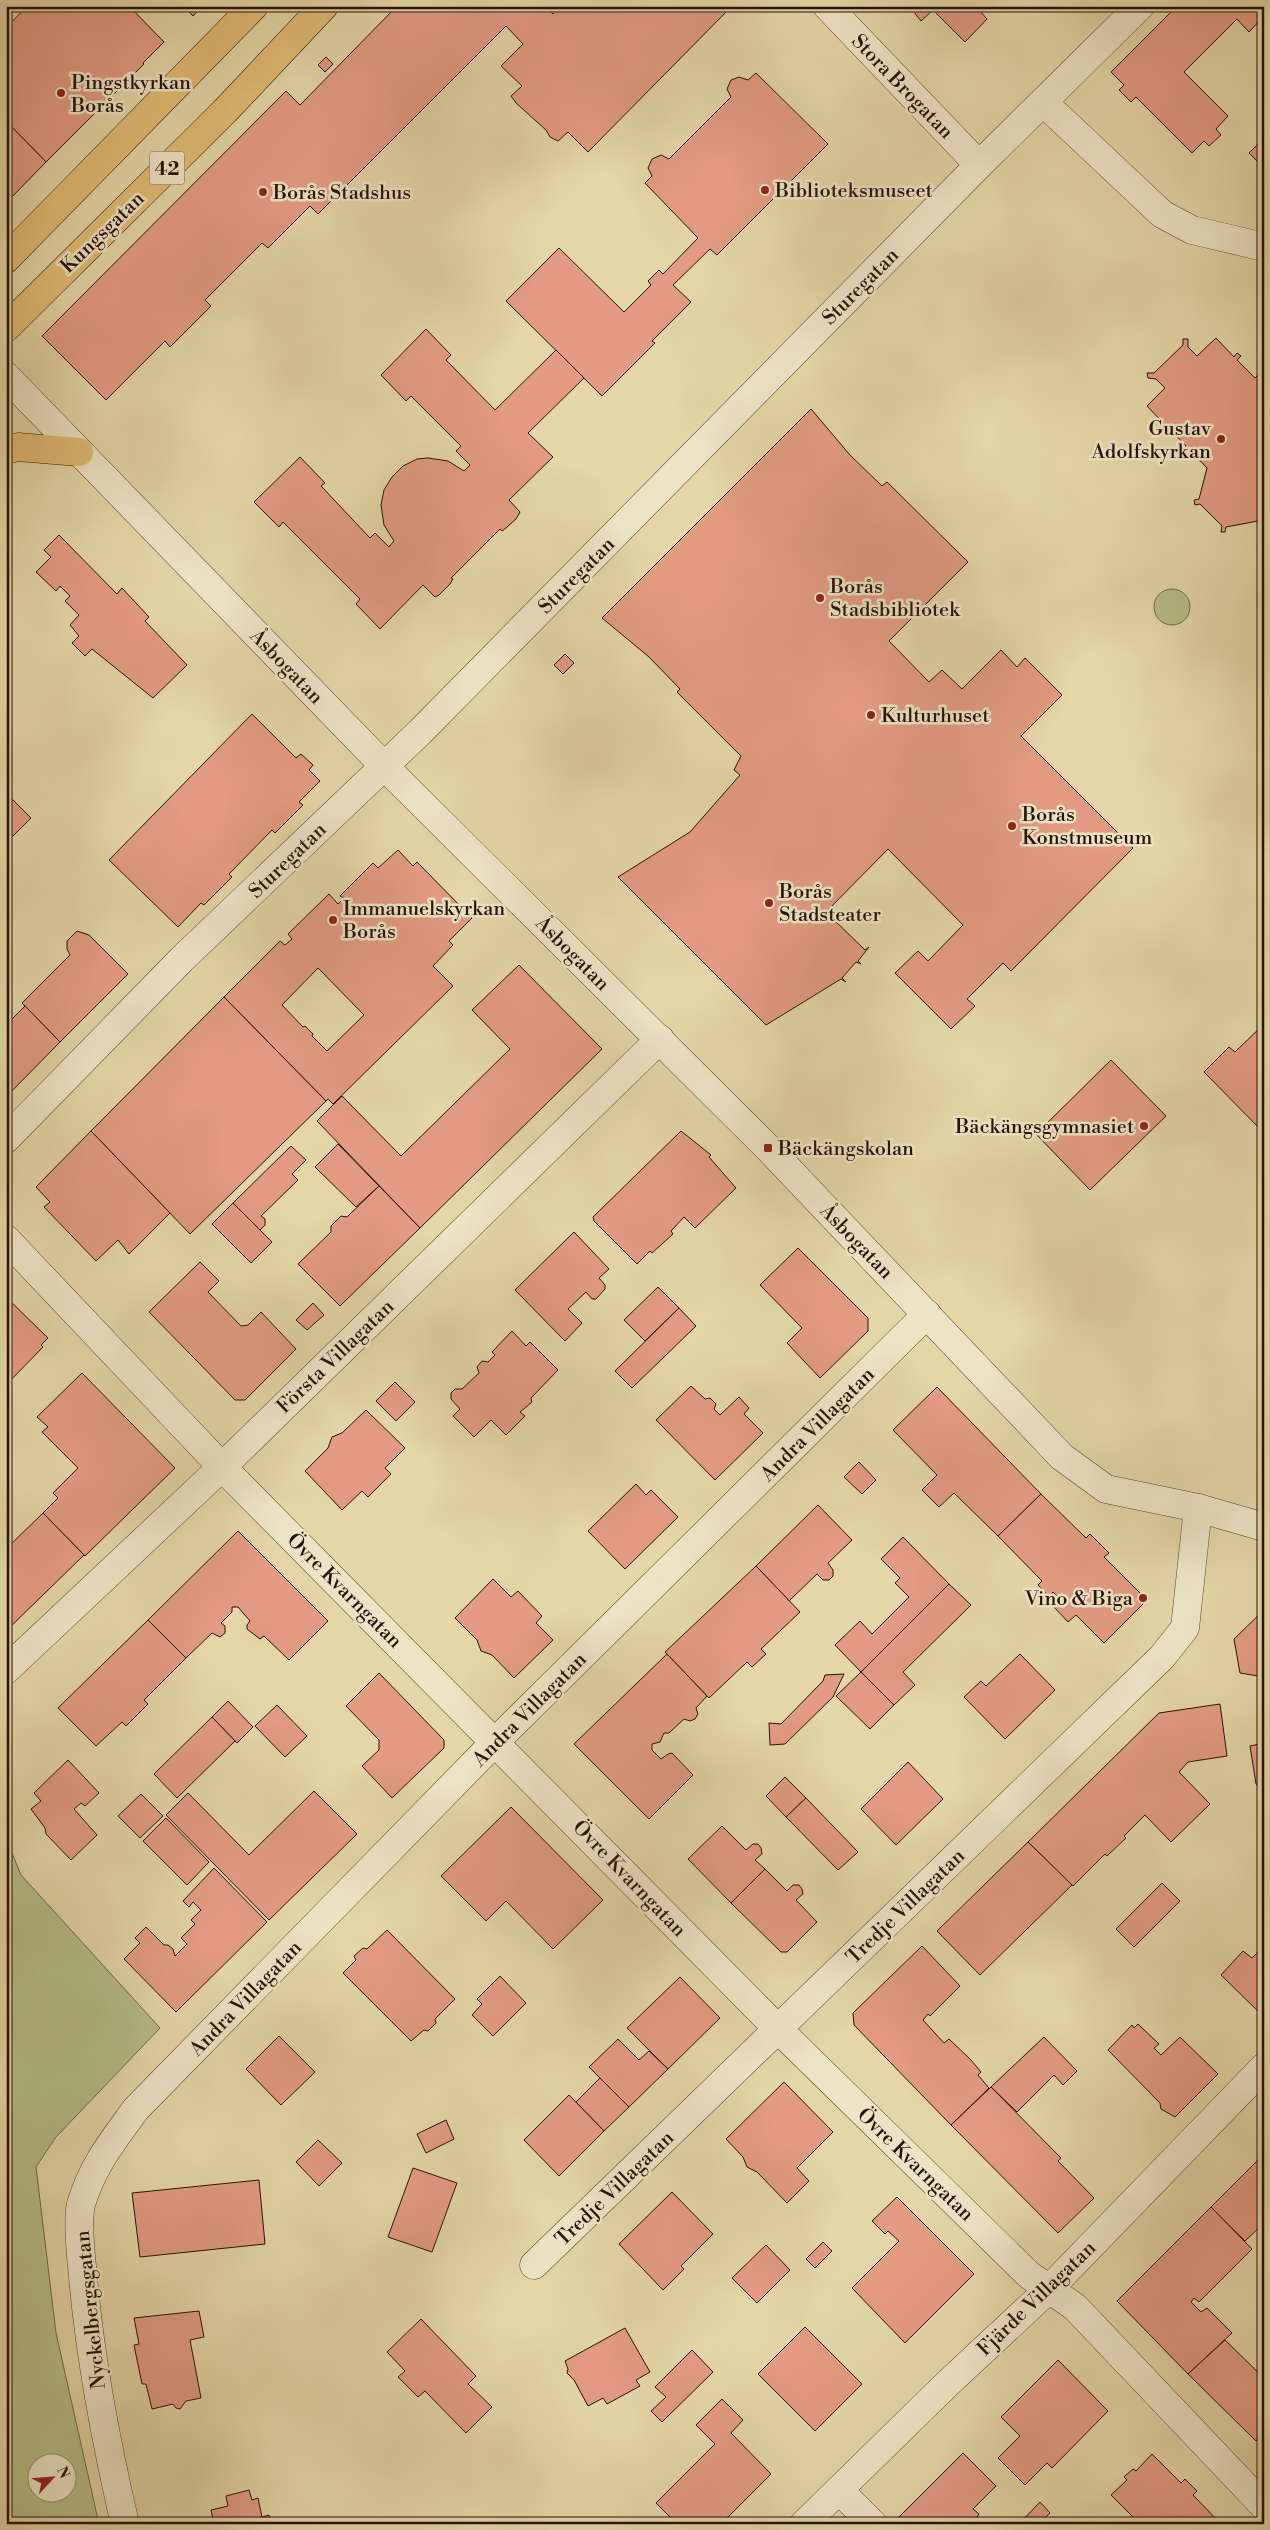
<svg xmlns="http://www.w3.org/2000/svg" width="1270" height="2530" font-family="'Libre Bodoni',serif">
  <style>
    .green { fill: #b5bd86; stroke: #6e6747; fill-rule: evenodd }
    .building { fill: #e39b83; stroke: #261108; fill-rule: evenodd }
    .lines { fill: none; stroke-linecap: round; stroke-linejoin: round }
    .minor-casing { stroke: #564230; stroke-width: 29 }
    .major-casing { stroke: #261108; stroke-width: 29 }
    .minor { stroke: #ede4c6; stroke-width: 28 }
    .major { stroke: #e2bb74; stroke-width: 28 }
    .poi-dot { fill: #8f2418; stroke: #ede4c6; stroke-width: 2 }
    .labels { text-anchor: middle; stroke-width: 5; stroke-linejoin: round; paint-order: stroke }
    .shield { fill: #ede4c6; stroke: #625041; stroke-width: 1 }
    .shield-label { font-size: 19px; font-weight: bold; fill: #261108 }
    .poi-label { font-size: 20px; fill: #261108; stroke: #ede4c6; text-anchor: start }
    .street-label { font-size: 20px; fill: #261108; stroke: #ede4c6 }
  </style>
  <rect width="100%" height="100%" fill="#e4d6a7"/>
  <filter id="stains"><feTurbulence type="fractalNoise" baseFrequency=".004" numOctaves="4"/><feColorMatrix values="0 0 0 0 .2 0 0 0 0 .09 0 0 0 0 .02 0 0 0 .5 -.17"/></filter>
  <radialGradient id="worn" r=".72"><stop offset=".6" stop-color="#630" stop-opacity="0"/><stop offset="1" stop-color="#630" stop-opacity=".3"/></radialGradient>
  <!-- green -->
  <g class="green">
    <circle cx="1172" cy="607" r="18"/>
    <path d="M6,1838L21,1875L160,2028L56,2137L36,2167L56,2333L99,2524H6ZM38,2462H68V2492H38Z"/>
  </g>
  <!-- building -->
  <g class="building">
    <polygon points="27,6 129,6 164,42 143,63 144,64 46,162 6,121 6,28"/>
    <polygon points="183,6 202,6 193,16"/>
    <polygon points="397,6 545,6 553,14 560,6 732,6 588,152 568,132 558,141 550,137 546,130 516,103 511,96 522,86 501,66 523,44 506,26 318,214 310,206 268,248 262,243 205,300 211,306 170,347 165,341 106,400 42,336 286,91 300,105"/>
    <polygon points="909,6 983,6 979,10 987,19 965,42 933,10 921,21"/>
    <polygon points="1177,6 1255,6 1264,16 1249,32 1237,19 1184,72 1228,116 1216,129 1221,135 1209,146 1204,141 1192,153 1136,97 1131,102 1119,90 1124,85 1111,72"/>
    <polygon points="326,57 333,64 325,72 318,65"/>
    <polygon points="756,73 828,144 717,255 710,249 673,285 691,302 652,341 655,343 602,396 506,301 559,248 624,312 651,285 648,281 659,270 663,274 698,238 645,183 652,176 648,168 652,159 661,155 669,159 731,97 727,89 731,80 739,77 748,80"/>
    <polygon points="6,121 46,162 9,200 6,197"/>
    <polygon points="1264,138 1264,168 1249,153"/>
    <polygon points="426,329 451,355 446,360 495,410 556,350 584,378 528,433 553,457 509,500 520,512 516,519 506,528 502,531 500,529 451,578 453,579 450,584 439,595 435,597 423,585 380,629 356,604 360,599 283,522 279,527 254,502 300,457 325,483 321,486 370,538 375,533 389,547 394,541 384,525 381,505 384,490 392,477 403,466 417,459 428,458 448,461 464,471 470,465 456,451 461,446 411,396 406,401 381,375"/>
    <polygon points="1216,338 1234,357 1237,353 1241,356 1237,360 1255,378 1259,374 1262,378 1258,382 1264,387 1264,526 1258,521 1226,527 1225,532 1221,532 1222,526 1200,504 1195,505 1194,500 1199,499 1207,468 1189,449 1185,453 1182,450 1186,446 1168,427 1163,432 1160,428 1164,424 1147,406 1165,388 1156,379 1148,378 1147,373 1154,373 1183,345 1183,339 1188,339 1188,347 1197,356"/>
    <polygon points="811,409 850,455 882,486 887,482 968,562 889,641 929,682 942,670 962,689 1001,650 1017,667 1025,658 1062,695 1021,736 1133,848 1011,971 1003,963 967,999 975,1006 951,1029 895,973 918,951 928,961 963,925 888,849 826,912 865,950 869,947 858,961 861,964 856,962 842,978 846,982 841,979 766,1025 618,877 690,832 740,775 734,770 741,756 677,692 680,689 649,657 602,618"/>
    <polygon points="59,535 117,594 122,588 149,617 145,621 187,665 153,698 92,649 85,656 72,643 79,636 70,625 79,615 65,601 70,596 60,586 56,591 36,572 51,557 44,550"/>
    <polygon points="565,654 574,663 563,674 554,665"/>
    <polygon points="252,714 296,758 301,754 313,765 309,770 320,781 299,802 303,805 275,833 272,830 229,874 232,877 204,905 201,903 178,927 109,860"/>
    <polygon points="6,793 31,818 6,843"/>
    <path d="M398,850L413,866L417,862L472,918L449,941L453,945L433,966L453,986L333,1104L328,1099L326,1101L224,997L280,941L285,945L292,939L288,934L329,894L338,904L344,898L340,896L373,863L378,868ZM318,968L364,1015L327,1051L312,1036L313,1034L305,1026L303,1027L282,1005Z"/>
    <polygon points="77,931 89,935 128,974 60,1042 22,1003 70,955 67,949 67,941"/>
    <polygon points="519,965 602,1049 420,1228 317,1121 342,1096 401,1156 510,1049 472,1010"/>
    <polygon points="224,997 326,1101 190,1234 91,1131"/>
    <polygon points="25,1006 60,1042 6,1097 6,1025"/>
    <polygon points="1264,1024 1264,1133 1204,1072 1229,1047 1235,1052"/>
    <polygon points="1111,1060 1166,1116 1090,1190 1036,1134"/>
    <polygon points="91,1131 170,1213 129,1254 118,1240 96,1261 44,1207 50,1202 36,1187"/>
    <polygon points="681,1131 711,1155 709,1157 736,1188 695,1228 684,1217 671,1231 673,1234 652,1253 650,1251 637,1264 594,1221 593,1217"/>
    <polygon points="338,1144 379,1186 356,1207 315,1167"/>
    <polygon points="291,1146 306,1160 292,1174 298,1180 261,1216 265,1219 265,1225 260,1230 233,1203"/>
    <polygon points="379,1186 420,1228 340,1306 298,1264 331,1232 331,1226 341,1216 347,1217"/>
    <polygon points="233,1203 272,1242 251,1263 212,1224"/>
    <polygon points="574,1232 609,1269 599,1278 605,1285 605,1289 596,1299 592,1299 586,1292 568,1309 582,1323 565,1341 515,1290"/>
    <polygon points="798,1248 868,1318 868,1331 820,1378 787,1343 802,1328 760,1285"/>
    <polygon points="200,1262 219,1281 208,1292 241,1326 248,1325 261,1312 296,1349 245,1400 235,1400 149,1312"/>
    <polygon points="658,1287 679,1308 645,1341 624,1320"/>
    <polygon points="6,1297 48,1338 41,1345 43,1347 6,1385"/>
    <polygon points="313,1303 324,1315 307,1330 296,1320"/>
    <polygon points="679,1308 696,1326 632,1388 615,1371"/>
    <polygon points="512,1331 526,1346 530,1342 558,1370 531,1398 532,1402 520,1412 525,1416 506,1435 491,1420 474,1437 453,1416 460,1409 451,1399 451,1393 455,1389 462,1389 479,1373 477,1367 482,1361 488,1362 495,1355 492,1352"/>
    <polygon points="82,1373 175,1468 85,1556 43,1513 58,1498 53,1493 78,1468 42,1432 48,1427 37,1417"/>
    <polygon points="395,1382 415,1402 396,1421 376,1401"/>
    <polygon points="691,1386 705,1399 710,1398 716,1404 714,1409 720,1415 739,1397 749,1408 744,1414 763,1433 715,1480 656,1420"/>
    <polygon points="937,1387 1041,1494 998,1536 954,1493 939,1507 922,1490 937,1475 893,1430"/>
    <polygon points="366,1410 405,1448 385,1468 391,1474 368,1497 362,1491 342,1510 305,1471 328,1448 332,1437 342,1433"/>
    <polygon points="859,1462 876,1480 862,1494 844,1477"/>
    <polygon points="636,1484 646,1495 651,1490 678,1517 625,1569 588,1531"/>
    <polygon points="1041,1494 1086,1538 1090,1534 1109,1553 1104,1557 1147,1600 1104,1643 1076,1615 1068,1622 1053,1606 1060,1599 1053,1592 1049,1597 1038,1585 1042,1581 998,1536"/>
    <polygon points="818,1505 852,1540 828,1563 833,1570 833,1576 829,1580 823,1580 817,1574 789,1601 756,1566"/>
    <polygon points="43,1513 84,1555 6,1631 6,1549"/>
    <polygon points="238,1531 328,1621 289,1660 264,1636 260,1639 247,1629 247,1625 250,1621 238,1607 232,1607 232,1612 221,1623 225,1626 225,1633 220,1637 212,1633 186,1658 148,1620"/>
    <polygon points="903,1537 949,1584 861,1672 835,1645 860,1621 872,1634 909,1597 895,1583 900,1578 881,1559"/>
    <polygon points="756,1566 800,1612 761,1649 766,1654 752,1667 747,1662 709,1698 665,1652"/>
    <polygon points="493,1579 511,1597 518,1591 542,1616 536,1623 553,1640 514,1678 492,1655 481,1651 477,1640 455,1618"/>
    <polygon points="949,1584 971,1605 903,1672 915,1685 894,1705 861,1672"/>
    <polygon points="1264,1610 1264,1677 1240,1673 1234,1639"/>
    <polygon points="148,1620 186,1658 144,1700 148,1704 126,1726 122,1722 96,1746 58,1708"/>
    <polygon points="667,1654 707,1696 696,1708 698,1714 695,1719 690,1721 684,1719 669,1733 664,1733 660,1742 652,1744 652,1750 661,1759 668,1754 672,1753 693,1775 649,1819 574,1744"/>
    <polygon points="1020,1654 1055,1690 1005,1739 964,1697 981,1681 986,1686"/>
    <polygon points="861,1672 894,1705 870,1729 836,1696"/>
    <polygon points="379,1673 444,1740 444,1748 392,1798 362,1766 379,1750 379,1740 346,1706"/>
    <polygon points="844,1674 833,1697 785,1744 770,1745 769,1723 781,1724 823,1681 825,1675"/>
    <polygon points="228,1701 253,1727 237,1743 212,1717"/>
    <polygon points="1220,1704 1227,1756 1188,1762 1179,1772 1210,1804 1171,1842 1145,1815 1124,1836 1126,1838 1107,1856 1105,1854 1073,1886 1028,1842 1159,1713"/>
    <polygon points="277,1705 307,1736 285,1757 255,1726"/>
    <polygon points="212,1717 235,1741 177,1798 154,1774"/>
    <polygon points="1264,1743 1264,1792 1256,1784 1250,1746"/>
    <polygon points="68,1760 99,1793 85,1806 81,1803 74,1809 97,1835 71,1860 46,1834 45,1828 31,1809 41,1801 34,1793"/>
    <polygon points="908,1762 943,1799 896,1845 861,1809"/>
    <polygon points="785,1777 806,1798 786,1817 766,1796"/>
    <polygon points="314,1791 357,1834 269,1920 166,1815 188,1793 249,1855"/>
    <polygon points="141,1794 163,1816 140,1838 118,1816"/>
    <polygon points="806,1798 858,1852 838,1870 786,1817"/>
    <polygon points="511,1807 603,1900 553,1949 506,1901 486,1921 441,1876"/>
    <polygon points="166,1818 209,1862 187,1885 143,1841"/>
    <polygon points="722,1826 746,1850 753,1844 758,1844 761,1848 762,1854 755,1860 765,1869 731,1903 688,1859"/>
    <polygon points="1028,1842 1072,1885 980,1975 937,1931"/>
    <polygon points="214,1868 267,1922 176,2012 124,1959 140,1943 135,1938 146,1927 164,1945 168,1945 173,1949 175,1956 187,1944 181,1938 195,1924 191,1920 201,1910 193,1902 189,1907 183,1901"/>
    <polygon points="765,1869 787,1891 793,1885 799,1885 802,1889 803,1894 796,1900 817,1922 787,1952 781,1952 731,1903"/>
    <polygon points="1162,1883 1180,1901 1134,1947 1116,1929"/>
    <polygon points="387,1930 455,1999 435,2019 436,2023 428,2031 424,2030 411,2041 343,1973 356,1960 354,1956 363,1948 367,1949"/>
    <polygon points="922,1946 960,1986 930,2016 928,2014 923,2020 944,2043 949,2039 971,2060 981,2072 978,2075 989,2088 951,2125 854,2025 853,2013"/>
    <polygon points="1264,1946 1264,2017 1221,1975 1243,1951 1252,1958"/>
    <polygon points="500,1976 526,2003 493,2036 472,2015 482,2004 477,1999"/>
    <polygon points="680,1977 720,2018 668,2069 627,2028"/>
    <polygon points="1138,2024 1159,2044 1154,2048 1161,2055 1180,2037 1218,2074 1175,2117 1161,2109 1160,2103 1108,2050 1132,2025 1134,2028"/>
    <polygon points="279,2036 315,2072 281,2105 246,2069"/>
    <polygon points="1044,2037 1077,2071 1063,2085 1054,2075 1017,2112 991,2087"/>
    <polygon points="618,2039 639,2060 649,2051 668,2069 629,2107 589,2067"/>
    <polygon points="600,2078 629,2107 604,2131 576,2102"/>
    <polygon points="784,2082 833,2132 797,2168 809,2181 787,2203 757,2172 747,2167 743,2157 726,2139"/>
    <polygon points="991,2087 1061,2158 1058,2161 1094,2198 1058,2233 951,2125"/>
    <polygon points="569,2095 604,2131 559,2176 524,2140"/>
    <polygon points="446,2120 454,2139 426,2153 417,2134"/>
    <polygon points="318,2140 342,2163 319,2186 296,2162"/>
    <polygon points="1264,2154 1264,2223 1245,2241 1211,2207"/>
    <polygon points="413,2168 457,2183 432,2252 388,2237"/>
    <polygon points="259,2180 265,2244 140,2257 132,2193"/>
    <polygon points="672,2192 713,2234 681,2266 684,2269 663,2290 619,2244"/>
    <polygon points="897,2197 974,2274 905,2343 852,2288 899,2241 888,2231 885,2234 872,2221"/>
    <polygon points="1211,2207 1252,2249 1199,2302 1194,2298 1191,2302 1201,2312 1207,2308 1232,2333 1188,2374 1117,2301"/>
    <polygon points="823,2242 832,2251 815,2268 806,2259"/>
    <polygon points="766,2245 790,2270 757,2303 732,2278"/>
    <polygon points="199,2311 204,2337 190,2340 201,2398 186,2401 180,2409 176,2408 173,2404 152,2409 146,2384 142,2384 134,2345 139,2344 134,2318"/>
    <polygon points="421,2319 476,2376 468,2384 492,2407 466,2433 425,2391 418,2397 398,2377 405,2371 387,2352"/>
    <polygon points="805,2327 862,2384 815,2431 758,2374"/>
    <polygon points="625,2328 650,2372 636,2380 640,2386 607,2404 603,2398 588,2406 574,2380 567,2373 568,2369 565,2361"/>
    <polygon points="1225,2340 1264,2378 1264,2434 1256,2441 1188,2374"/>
    <polygon points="692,2350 713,2372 662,2422 651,2411 666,2397 655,2387"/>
    <polygon points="1058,2360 1108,2411 1052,2468 1047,2463 1025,2485 998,2458 1020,2436 1001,2417"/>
    <polygon points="722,2399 743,2420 731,2433 771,2474 721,2524 677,2524 656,2503 715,2444 696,2425"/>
    <polygon points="963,2453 996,2486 973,2509 979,2514 973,2524 896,2524 894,2522"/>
    <polygon points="1152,2454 1181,2483 1185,2479 1197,2491 1193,2495 1221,2524 1140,2524 1111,2495 1127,2480 1124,2477 1133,2469 1136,2471"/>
    <polygon points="249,2490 252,2500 258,2498 262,2517 269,2515 272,2524 214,2524 211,2510 228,2506 226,2496"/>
    <polygon points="1040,2502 1050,2513 1039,2524 1019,2524"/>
  </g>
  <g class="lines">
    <defs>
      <g id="minor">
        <polyline points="827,6 979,165"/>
        <polyline points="1043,102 1162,214 1192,230 1264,247"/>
        <polyline points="6,376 385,767 768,1148 1062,1457 1106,1489 1198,1508 1264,1527"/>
        <polyline points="6,1139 182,959 420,732 979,165 1140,6"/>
        <polyline points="6,1239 222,1467 778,2029 1029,2275 1075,2307 1264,2506"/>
        <polyline points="6,1670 222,1467 660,1039"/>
        <polyline points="534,2265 1162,1657 1185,1628 1198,1508"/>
        <polyline points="839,2490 873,2524"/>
        <path d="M125,2524C106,2442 90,2360 83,2276C81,2258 77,2221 81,2204C93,2165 112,2142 136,2109L495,1742L927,1314"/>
        <polyline points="804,2524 946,2385 1049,2289 1264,2067"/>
      </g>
      <g id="major">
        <polyline points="6,259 254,6"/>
        <polyline points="6,328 225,111 324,6"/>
        <polyline points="6,450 18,447 79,452"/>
      </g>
    </defs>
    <!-- minor casing -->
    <use href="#minor" class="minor-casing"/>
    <!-- major casing -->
    <use href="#major" class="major-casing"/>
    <!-- minor -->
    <use href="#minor" class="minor"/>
    <!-- major -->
    <use href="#major" class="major"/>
  </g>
  <!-- markers -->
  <g class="poi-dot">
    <circle cx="61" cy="93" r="5"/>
    <circle cx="765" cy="190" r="5"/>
    <circle cx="263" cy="192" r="5"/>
    <circle cx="1221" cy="439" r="5"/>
    <circle cx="820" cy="598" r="5"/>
    <circle cx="871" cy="715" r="5"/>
    <circle cx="1012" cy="826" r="5"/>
    <circle cx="769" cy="903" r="5"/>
    <circle cx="333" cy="920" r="5"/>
    <circle cx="1144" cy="1126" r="5"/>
    <rect x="763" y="1143" width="10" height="10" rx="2.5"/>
    <circle cx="1143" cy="1598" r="5"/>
  </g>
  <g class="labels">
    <!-- shield labels -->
    <rect class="shield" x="149.5" y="151.5" width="35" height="33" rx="4"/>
    <g class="shield-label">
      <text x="167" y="175">42</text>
    </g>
    <!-- poi labels -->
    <g class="poi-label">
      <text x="71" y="89">Pingstkyrkan<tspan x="71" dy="23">Borås</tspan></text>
      <text x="775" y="197">Biblioteksmuseet</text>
      <text x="273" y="199">Borås Stadshus</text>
      <text x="1211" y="435" text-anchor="end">Gustav<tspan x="1211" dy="23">Adolfskyrkan</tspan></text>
      <text x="830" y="593">Borås<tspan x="830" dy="23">Stadsbibliotek</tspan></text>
      <text x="881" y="722">Kulturhuset</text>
      <text x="1022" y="821">Borås<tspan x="1022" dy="23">Konstmuseum</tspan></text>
      <text x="779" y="898">Borås<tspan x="779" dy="23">Stadsteater</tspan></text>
      <text x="343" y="915">Immanuelskyrkan<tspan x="343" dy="23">Borås</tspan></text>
      <text x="1134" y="1133" text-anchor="end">Bäckängsgymnasiet</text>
      <text x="778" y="1155">Bäckängskolan</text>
      <text x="1133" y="1605" text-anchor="end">Vino &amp; Biga</text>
    </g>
    <!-- street labels -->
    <g class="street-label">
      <text transform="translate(903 86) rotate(46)" y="7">Stora Brogatan</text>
      <text transform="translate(102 232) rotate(-44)" y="7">Kungsgatan</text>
      <text transform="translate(860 286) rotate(-45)" y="7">Sturegatan</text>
      <text transform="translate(576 575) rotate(-45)" y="7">Sturegatan</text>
      <text transform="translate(287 666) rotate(46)" y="7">Åsbogatan</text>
      <text transform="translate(287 860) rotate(-44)" y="7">Sturegatan</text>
      <text transform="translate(573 953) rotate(45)" y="7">Åsbogatan</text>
      <text transform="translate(857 1241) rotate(46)" y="7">Åsbogatan</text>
      <text transform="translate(335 1356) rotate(-44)" y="7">Första Villagatan</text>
      <text transform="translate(817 1424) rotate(-45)" y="7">Andra Villagatan</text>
      <text transform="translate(345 1590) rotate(45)" y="7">Övre Kvarngatan</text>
      <text transform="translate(529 1709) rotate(-45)" y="7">Andra Villagatan</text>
      <text transform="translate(630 1878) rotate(46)" y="7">Övre Kvarngatan</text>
      <text transform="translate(905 1906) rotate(-44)" y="7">Tredje Villagatan</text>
      <text transform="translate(245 1998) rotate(-46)" y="7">Andra Villagatan</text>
      <text transform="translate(916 2164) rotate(44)" y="7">Övre Kvarngatan</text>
      <text transform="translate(614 2188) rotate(-44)" y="7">Tredje Villagatan</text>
      <text transform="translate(1036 2298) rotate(-44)" y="7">Fjärde Villagatan</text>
      <text transform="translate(90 2310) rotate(-96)" y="7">Nyckelbergsgatan</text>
    </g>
  </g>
  <!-- margin -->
  <rect width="1270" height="2530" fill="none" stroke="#e4d6a7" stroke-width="25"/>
  <rect x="8" y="8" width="1255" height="2515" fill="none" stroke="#261108" stroke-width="2.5"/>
  <rect x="12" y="12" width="1245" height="2505" fill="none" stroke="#261108"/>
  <!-- north arrow -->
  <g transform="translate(52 2478) rotate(64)"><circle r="24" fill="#ede4c6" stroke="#9d907a"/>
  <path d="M0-4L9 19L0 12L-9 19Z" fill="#8f2418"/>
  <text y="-8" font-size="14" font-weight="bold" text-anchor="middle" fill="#261108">N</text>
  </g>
  <rect width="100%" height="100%" filter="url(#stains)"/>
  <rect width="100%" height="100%" fill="url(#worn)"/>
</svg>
